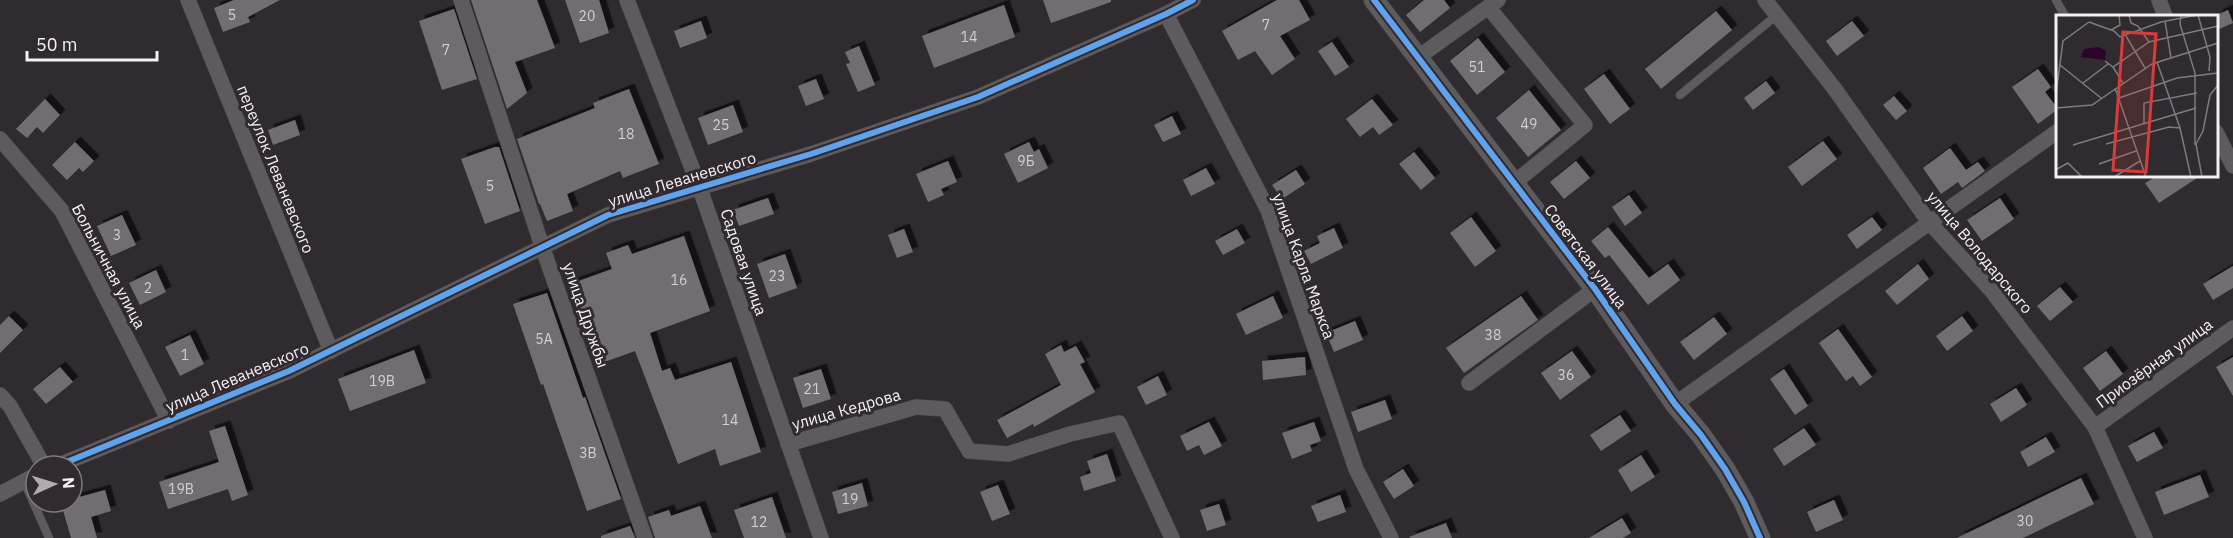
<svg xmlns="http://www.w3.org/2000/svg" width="2233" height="538" font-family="'IBM Plex Sans',sans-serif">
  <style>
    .building { fill: #716d70; filter: url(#shadow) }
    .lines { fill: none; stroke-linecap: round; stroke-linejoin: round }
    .service-casing { stroke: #4c484b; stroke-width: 9 }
    .minor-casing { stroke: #4c484b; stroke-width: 16 }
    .tertiary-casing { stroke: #4c484b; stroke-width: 21 }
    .service { stroke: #5d5b5d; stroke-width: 8 }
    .minor { stroke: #5d5b5d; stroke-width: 15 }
    .tertiary { stroke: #5d5b5d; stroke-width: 20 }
    .cycleway-casing { stroke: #312a30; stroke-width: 10 }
    .cycleway { stroke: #60a3ed; stroke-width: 6 }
    .labels { text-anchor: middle; stroke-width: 6; stroke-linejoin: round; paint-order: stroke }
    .number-label { font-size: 14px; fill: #d3cfd3 }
    .street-label { font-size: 16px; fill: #f4f0f4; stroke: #312a30 }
    .inset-road { fill: none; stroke: #7e7a7e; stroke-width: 1.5 }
    .view { fill: #d93c3c; fill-opacity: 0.15; stroke: #d93c3c; stroke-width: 3 }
    .inset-edge { fill: none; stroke: #f4f0f4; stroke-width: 3 }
  </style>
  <defs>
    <filter id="shadow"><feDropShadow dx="5.5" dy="-5.5" stdDeviation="0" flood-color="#0009"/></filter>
  </defs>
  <rect width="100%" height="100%" fill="#302b2f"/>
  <!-- building -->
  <g class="building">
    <polygon points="234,0 280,0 248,17 250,22 223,32 214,8"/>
    <polygon points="471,0 537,0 555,48 515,62 527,93 507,109"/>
    <polygon points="565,0 599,0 609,33 580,43"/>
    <polygon points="1043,0 1111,0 1111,2 1051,23"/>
    <polygon points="1277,0 1299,0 1310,20 1280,36 1295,59 1272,75 1255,51 1238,60 1222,31"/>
    <polygon points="1424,0 1444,0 1450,8 1420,32 1406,15"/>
    <polygon points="1004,5 1015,37 934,68 922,36"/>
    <polygon points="454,9 477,79 442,90 419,21"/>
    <polygon points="2228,10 2233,23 2217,30 2217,15"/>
    <polygon points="1716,11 1732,30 1661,89 1645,69"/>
    <polygon points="701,21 707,38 680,48 674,31"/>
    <polygon points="1852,21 1864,36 1837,56 1826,41"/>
    <polygon points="1478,38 1505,72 1477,95 1450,61"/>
    <polygon points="1332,42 1349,67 1335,76 1318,51"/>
    <polygon points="859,46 875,85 858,92 846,64 850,63 845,52"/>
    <polygon points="2038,69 2051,87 2045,92 2058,109 2038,124 2012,87"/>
    <polygon points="1604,74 1630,109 1610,124 1584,89"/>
    <polygon points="816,79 824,99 806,106 798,86"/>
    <polygon points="1766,81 1775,93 1753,110 1744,98"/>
    <polygon points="629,89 659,164 623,178 620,171 567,194 573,211 547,221 540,204 539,204 517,139 595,108 593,103"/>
    <polygon points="1529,90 1561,130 1528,157 1496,118"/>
    <polygon points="1894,96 1907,111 1896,120 1883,105"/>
    <polygon points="45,99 60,115 43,133 37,127 27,138 16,129"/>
    <polygon points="1372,99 1393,125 1379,135 1373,127 1360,137 1346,119"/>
    <polygon points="733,105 743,132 708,145 698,118"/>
    <polygon points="1172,116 1181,134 1163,142 1154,125"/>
    <polygon points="295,120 300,135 273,145 268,130"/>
    <polygon points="1823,141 1837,159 1802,186 1788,167"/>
    <polygon points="75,142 94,161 83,172 79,168 67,180 52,165"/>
    <polygon points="1029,142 1034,152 1039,149 1048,168 1018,183 1004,154"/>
    <polygon points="495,147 499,147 520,211 485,224 461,159"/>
    <polygon points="1950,148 1966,170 1978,162 1985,171 1962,188 1958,182 1941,194 1923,168"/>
    <polygon points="1414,152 1435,178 1421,190 1399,164"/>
    <polygon points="948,161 957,182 941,189 944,195 928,202 916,174"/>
    <polygon points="1576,161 1590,178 1564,199 1550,182"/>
    <polygon points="1206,168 1215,184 1191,196 1183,180"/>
    <polygon points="1296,170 1305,184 1282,199 1272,185"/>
    <polygon points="2157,176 2200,176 2159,203 2145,183"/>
    <polygon points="1629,195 1642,213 1625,226 1612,207"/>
    <polygon points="768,198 774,214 739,226 733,210"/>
    <polygon points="2000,198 2014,219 1982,241 1967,220"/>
    <polygon points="122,215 136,245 111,256 97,226"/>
    <polygon points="1471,217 1496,251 1475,267 1450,233"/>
    <polygon points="1872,217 1882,230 1857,249 1847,235"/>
    <polygon points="1608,227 1649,278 1668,264 1680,280 1648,305 1609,255 1605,258 1591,241"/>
    <polygon points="1334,228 1343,248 1311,264 1304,251 1320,243 1317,236"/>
    <polygon points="904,229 913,252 897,258 888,235"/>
    <polygon points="1237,229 1245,243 1223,255 1215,241"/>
    <polygon points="684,236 710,311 650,333 662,371 670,368 675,380 731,362 761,452 720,466 715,449 678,464 635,351 599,364 570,284 612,269 606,253 628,245 632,254"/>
    <polygon points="785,254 797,288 769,298 757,264"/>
    <polygon points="1918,264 1929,279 1897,305 1885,291"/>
    <polygon points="2233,266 2233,288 2213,300 2203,284"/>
    <polygon points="156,270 166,292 140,305 129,283"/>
    <polygon points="2060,287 2073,302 2050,321 2037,306"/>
    <polygon points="547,293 583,398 585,397 621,499 587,511 543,384 541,385 513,304"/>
    <polygon points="1273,296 1283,318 1246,335 1236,314"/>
    <polygon points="1521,296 1538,320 1464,373 1446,348"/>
    <polygon points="9,316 23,330 0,353 0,325"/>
    <polygon points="1962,316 1973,331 1947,351 1936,336"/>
    <polygon points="1714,317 1727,334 1694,360 1680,342"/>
    <polygon points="1355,321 1363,340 1334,352 1326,333"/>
    <polygon points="1838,329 1872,377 1860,386 1853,376 1846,381 1819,343"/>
    <polygon points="190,335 204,364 180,376 165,347"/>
    <polygon points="1061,345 1064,352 1076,346 1085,362 1080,364 1095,392 1034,427 1033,424 1007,438 997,420 1061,385 1045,354"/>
    <polygon points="414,350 426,383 350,411 338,379"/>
    <polygon points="1572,351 1591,377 1560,400 1541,373"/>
    <polygon points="2106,351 2123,374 2100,391 2083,368"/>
    <polygon points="1305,357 1306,375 1263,380 1262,361"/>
    <polygon points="2233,357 2233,396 2216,367"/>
    <polygon points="60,367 73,382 46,404 33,389"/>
    <polygon points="821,369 831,399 803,408 793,378"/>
    <polygon points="1784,369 1808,406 1795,415 1770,379"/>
    <polygon points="1158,376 1167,395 1146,405 1137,387"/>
    <polygon points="2016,388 2027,405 2001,422 1990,404"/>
    <polygon points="1385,400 1392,419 1358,432 1351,412"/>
    <polygon points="1620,415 1631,431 1601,451 1590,435"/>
    <polygon points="1209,422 1222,446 1204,455 1199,445 1187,451 1180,436"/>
    <polygon points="1314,422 1321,441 1310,445 1312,451 1292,459 1282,433"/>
    <polygon points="225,426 248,495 232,501 228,489 168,509 159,482 219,462 209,431"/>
    <polygon points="1804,428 1816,445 1784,466 1773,449"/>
    <polygon points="2154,432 2163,448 2137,462 2128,446"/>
    <polygon points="2046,437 2055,452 2028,467 2020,452"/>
    <polygon points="1107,454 1116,481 1084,491 1080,477 1091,473 1087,461"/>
    <polygon points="1641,455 1655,477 1631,492 1618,470"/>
    <polygon points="1403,469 1414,486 1394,499 1383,482"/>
    <polygon points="2200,475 2209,497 2164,515 2155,492"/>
    <polygon points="2081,478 2094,504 2023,538 1957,538"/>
    <polygon points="862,483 868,506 838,514 832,492"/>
    <polygon points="998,485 1010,514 992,521 980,492"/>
    <polygon points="105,490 111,511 91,517 97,538 71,538 61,503 72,502 72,499"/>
    <polygon points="1340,495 1346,512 1318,522 1311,506"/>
    <polygon points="772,497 786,538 744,538 734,510"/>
    <polygon points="1834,500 1843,520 1816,532 1807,512"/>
    <polygon points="1219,504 1226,525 1207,531 1200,510"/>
    <polygon points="700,506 712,538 655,538 648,517 669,510 671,516"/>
    <polygon points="1622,518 1631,533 1623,538 1589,538"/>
    <polygon points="1446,523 1452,538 1410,538 1409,537"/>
    <polygon points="630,526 635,538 601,538 601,536"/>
  </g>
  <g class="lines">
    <defs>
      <g id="service">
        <polyline points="2056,0 2065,16"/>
        <polyline points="1680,95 1777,15"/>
        <polyline points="24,481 49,538"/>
      </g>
      <g id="minor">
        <polyline points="188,0 331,351"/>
        <polyline points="461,0 542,246 645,538"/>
        <polyline points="627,0 699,186 821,538"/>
        <polyline points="1765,0 1834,88 1929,222 1991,290 2095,427 2145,538"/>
        <polyline points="2159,0 2165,16"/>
        <polyline points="1489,8 1585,125 1514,183"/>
        <polyline points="1166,14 1268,210 1356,469 1391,538"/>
        <polyline points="1417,58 1498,0"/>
        <polyline points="2216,132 2233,166"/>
        <polyline points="0,139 62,211 169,421"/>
        <polyline points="1469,383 1595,289"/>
        <polyline points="0,395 10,406 44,466"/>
        <polyline points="1675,404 2058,131"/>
        <polyline points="2095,427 2233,328"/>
        <polyline points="788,444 916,407 945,409 969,451 1008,454 1070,434 1119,423 1172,538"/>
        <polyline points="57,466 289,371 608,215 811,154 978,97 1166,14 1193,0"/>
        <polyline points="0,494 36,475"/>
      </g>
      <polyline id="tertiary" points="1374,0 1595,289 1675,404 1701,435 1725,469 1744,502 1760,538"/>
    </defs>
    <!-- service casing -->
    <use href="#service" class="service-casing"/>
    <!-- minor casing -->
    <use href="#minor" class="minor-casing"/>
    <!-- tertiary casing -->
    <use href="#tertiary" class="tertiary-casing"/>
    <!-- service -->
    <use href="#service" class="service"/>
    <!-- minor -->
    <use href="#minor" class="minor"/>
    <!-- tertiary -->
    <use href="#tertiary" class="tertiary"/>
    <defs>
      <g id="cycleway">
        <polyline points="1374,0 1595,289 1675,404 1701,435 1725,469 1744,502 1760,538"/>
        <polyline points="57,466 289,371 608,215 811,154 978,97 1166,14 1193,0"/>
      </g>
    </defs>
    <!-- cycleway casing -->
    <use href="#cycleway" class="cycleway-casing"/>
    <!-- cycleway -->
    <use href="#cycleway" class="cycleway"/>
  </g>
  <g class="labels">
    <!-- number labels -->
    <g class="number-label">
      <text x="232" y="20">5</text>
      <text x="587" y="21">20</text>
      <text x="1266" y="30">7</text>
      <text x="969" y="42">14</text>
      <text x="446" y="55">7</text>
      <text x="1477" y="72">51</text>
      <text x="1529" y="129">49</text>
      <text x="721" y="130">25</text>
      <text x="626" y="139">18</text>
      <text x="1026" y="166">9Б</text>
      <text x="490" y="191">5</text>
      <text x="117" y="240">3</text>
      <text x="777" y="281">23</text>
      <text x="679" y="285">16</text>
      <text x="148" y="293">2</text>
      <text x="1493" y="340">38</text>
      <text x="544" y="344">5А</text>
      <text x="185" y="360">1</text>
      <text x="1566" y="380">36</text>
      <text x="382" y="386">19В</text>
      <text x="812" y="394">21</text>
      <text x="730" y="425">14</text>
      <text x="588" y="458">3В</text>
      <text x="181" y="494">19В</text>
      <text x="850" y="504">19</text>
      <text x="2025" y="526">30</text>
      <text x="759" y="527">12</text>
    </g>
    <!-- street labels -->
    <g class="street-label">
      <text transform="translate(276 169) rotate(68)" y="6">переулок Леваневского</text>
      <text transform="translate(682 179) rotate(-17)" y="6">улица Леваневского</text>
      <text transform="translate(1980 252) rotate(50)" y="6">улица Володарского</text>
      <text transform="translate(1586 256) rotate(53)" y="6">Советская улица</text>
      <text transform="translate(744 262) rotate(71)" y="6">Садовая улица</text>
      <text transform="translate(109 266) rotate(62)" y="6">Больничная улица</text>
      <text transform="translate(1304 266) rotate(70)" y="6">улица Карла Маркса</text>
      <text transform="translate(586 315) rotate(71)" y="6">улица Дружбы</text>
      <text transform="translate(2154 363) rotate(-36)" y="6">Приозёрная улица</text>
      <text transform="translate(237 377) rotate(-23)" y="6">улица Леваневского</text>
      <text transform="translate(846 409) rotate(-16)" y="6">улица Кедрова</text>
    </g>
  </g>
  <!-- overview -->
  <g transform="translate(2056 15)">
    <rect width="162" height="162" fill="#302b2f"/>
    <path d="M43,32L50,36L49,45L25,42L28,34Z" fill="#2b0429"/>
    <path class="inset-road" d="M73,0L75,8L82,11L93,27M125,0L124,9L139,58V130M142,0L154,42L153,56M109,6L115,43M33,7L58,16L64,22L105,7L141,0M55,15L64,10L63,0M70,21L89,53M49,46L57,52L93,27L162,11M101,47L124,113L135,162M4,50L45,83M57,52L67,68M27,68L52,49M59,73L90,162M0,79L7,26L33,7M63,83L121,63L162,58M0,93L36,90L96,49L162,28M88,108V88L141,78M50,129L113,112L124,113M17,130L140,93M43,149L80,136M1,154L12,148L26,162M58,162L84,146M146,162L140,129L147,116L154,80L162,70"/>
    <path class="view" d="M67,17L100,19L90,157L57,155Z"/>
    <rect width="162" height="162" class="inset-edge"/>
  </g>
  <!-- north arrow -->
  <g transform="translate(54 484) rotate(86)"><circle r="28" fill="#312a30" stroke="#7f797e" stroke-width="1.5"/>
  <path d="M0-4.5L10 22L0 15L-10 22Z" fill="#afabaf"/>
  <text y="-9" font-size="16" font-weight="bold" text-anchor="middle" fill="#f4f0f4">N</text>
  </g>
  <!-- scale -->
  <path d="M27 51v9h130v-9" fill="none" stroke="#f4f0f4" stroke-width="3"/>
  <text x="36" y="51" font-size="18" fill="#f4f0f4" stroke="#312a30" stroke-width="4.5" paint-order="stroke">50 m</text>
</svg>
